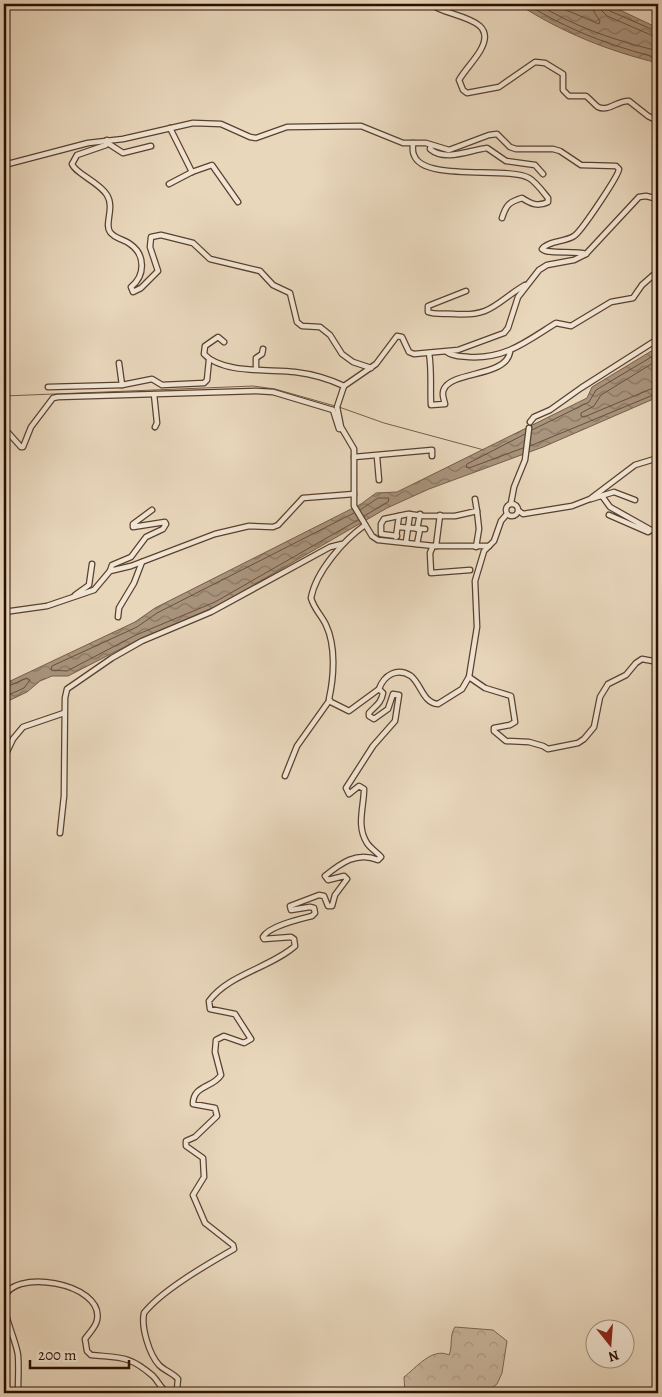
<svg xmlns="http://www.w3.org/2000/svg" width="662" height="1397" font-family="Alegreya,serif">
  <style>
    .forest { fill: url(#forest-crowns); stroke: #7a624e }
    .water { fill: url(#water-waves); stroke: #765e4a }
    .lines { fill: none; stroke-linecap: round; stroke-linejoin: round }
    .shore { stroke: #69503e; stroke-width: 1 }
    .stream { stroke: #765e4a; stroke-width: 1 }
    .minor-casing { stroke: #5a402f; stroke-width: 7 }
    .minor { stroke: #f1e5d3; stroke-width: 4.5 }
  </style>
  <defs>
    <pattern id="forest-crowns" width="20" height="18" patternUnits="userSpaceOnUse" patternTransform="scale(1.25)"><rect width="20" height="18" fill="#c9b59c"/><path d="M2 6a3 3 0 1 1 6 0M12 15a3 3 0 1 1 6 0" fill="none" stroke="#ad9a85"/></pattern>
    <pattern id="water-waves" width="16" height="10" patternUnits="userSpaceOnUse" patternTransform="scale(1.25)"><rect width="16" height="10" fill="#a8937c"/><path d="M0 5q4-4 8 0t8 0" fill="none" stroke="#897663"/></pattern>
  </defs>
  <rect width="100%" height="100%" fill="#e9d7bc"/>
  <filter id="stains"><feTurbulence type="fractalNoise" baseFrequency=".004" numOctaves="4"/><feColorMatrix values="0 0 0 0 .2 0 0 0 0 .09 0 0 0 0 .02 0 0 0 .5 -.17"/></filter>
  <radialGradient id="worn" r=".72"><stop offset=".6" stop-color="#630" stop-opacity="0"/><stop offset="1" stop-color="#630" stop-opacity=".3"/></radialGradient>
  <!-- forest -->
  <path class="forest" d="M455,1327L493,1330L507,1341L502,1373L497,1384L485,1393H405L404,1377C416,1368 432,1347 449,1355C453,1346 449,1336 455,1327Z"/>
  <!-- water -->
  <g class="water">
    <path d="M518,4H607L658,28V63C608,51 561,32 518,4Z"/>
    <polygon points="658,347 658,397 543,447 429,489 387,508 217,606 138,640 68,676 52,676 40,681 27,692 4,703 4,684 135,622 155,608 361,504 376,493 397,492 587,398 592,387"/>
  </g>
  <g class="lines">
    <!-- shore -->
    <g class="shore">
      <path d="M527,4C567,30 612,46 658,58"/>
      <path d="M538,4C574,27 617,41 658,51"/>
      <polyline points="552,4 599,24 600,21 594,12 593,4"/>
      <polyline points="601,4 602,11 607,16 658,38"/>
      <polyline points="607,4 610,11 658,32"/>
      <polyline points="658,360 601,395 594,406 581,413 581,416 584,417 658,386"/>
      <polyline points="532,430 589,402 596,390 658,353"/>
      <polyline points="530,446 658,393"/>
      <polyline points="523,448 469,468 466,467 467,464 525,434"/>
      <polyline points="360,510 378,498 389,498 388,502 364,516"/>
      <polyline points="354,513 157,613 137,627 52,666 51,670 67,671 136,635 215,602 358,520"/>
      <polyline points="4,688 27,678 30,680 24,688 4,697"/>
    </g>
    <!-- stream -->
    <g class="stream">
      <polyline points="4,396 253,386 275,389 335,406"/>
      <polyline points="339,407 384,423 484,450"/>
    </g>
    <defs>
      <g id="minor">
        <path d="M431,4C447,18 501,16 480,51C474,61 465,70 459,80L463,90L467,93L499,87L535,62L545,63L563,74V90L569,96H586C590,99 594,104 598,107C609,112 618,100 629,101L648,116L658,121"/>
        <polyline points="170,128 192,172"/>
        <path d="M107,140L106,145L77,155L72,164C76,174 99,182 107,195C115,208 104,224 110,232C115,239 124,239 130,244C146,255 145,276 131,287L133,292L141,288L158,271L150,247L151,237L161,235L193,243L210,259L260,271L273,285L290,293L297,322L302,326L320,327L330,335L342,354L353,362L371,368"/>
        <polyline points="106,142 123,153 151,146"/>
        <path d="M413,143C413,146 412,152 414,155C423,182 507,166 529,178C536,182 543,192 548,198V202C538,207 531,204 522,198C509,202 506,205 502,218"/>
        <path d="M431,145L430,149C445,162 470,150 487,148L506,161L535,165L543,174"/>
        <path d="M4,165L88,143L123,139L193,123L221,124L250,137L256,138L287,127L361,126L403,143H426L449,150L489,135L497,134L510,147L516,149H553L560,151L581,165L616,166L619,169C619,175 581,232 574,236C565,242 548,241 542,249C549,255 575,250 586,254"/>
        <polyline points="169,184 192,172 212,165 238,202"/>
        <path d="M466,291L428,306V312C436,315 446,313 455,314C492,317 496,302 525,285"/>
        <path d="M224,342L218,337L205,346L204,354C222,374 270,369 295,372C312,374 329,379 344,386"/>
        <path d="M447,352C453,357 462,356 469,357C506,359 527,341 556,323L571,326L611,302L633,298L642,285L658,271"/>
        <path d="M429,353C432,371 430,387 431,405L445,404C444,399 441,394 444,389C452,371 506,377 510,352"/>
        <polyline points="119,363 122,385 152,379 162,385 204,383 207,380 209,360"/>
        <polyline points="256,369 256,358 262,354 263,349"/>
        <polyline points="48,387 122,385"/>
        <polyline points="154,394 157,423 155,427"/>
        <polyline points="530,422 534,417 550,410 581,388 658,339"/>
        <polyline points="4,428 21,447 23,447 31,427 53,398 58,397 256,391 273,392 333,410 339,429 341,429"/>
        <polyline points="354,457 432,450 432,456"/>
        <polyline points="377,457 379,480"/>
        <polyline points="602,496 610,507 651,530 648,532 609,515"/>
        <polyline points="591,499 614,492 635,500"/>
        <polyline points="511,503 514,487 525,460 529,428"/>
        <circle cx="512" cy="510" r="6"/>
        <polyline points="519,511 523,514 529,513 572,506 590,499 635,465 658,458"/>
        <polyline points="398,527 425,529"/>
        <polyline points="417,529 420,514"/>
        <polyline points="397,536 381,534 381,524 384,519 408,514 424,516 455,516 477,511 475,499"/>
        <polyline points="396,537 399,516"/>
        <polyline points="406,542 410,514"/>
        <polyline points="417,544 420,529"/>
        <polyline points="433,546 430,553 431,573 470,570"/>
        <polyline points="436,546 440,515"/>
        <polyline points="489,546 434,546 378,540 372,536 354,506 354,449 341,427 337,407 344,386 376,364 397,336 402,337 409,352 414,354 458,350 504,333 508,328 518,297 539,270 547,265 574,260 586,254 639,197 646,196 658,199"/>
        <polyline points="476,547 479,529 477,511"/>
        <polyline points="110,571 112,565 131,557 146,537 163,529 166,524 165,522 133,527 133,524 152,510"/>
        <polyline points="75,595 89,585 92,564"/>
        <polyline points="4,612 47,606 94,590 110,571 131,566 215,534 249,526 273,527 278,525 303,498 354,494"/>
        <polyline points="118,617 119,608 134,583 142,562"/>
        <polyline points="469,677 485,688 511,696 515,722 510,725 494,728 494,731 506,741 529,742 543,746 548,749 578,743 584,739 594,727 600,697 608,684 626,675 636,663 642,659 658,662"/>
        <path d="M379,689C384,675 397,667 411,676C421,684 423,703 438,704L462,689L469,677L477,627L475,581L484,551L494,541L501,521L507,514"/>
        <polyline points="4,758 13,739 23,727 64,713"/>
        <polyline points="285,776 297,746 329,701"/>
        <polyline points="60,833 64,796 65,698 67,689 112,658 142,641 211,612 330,547 342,544"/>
        <path d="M18,1393C18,1381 19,1367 18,1355C16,1340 2,1312 4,1300C8,1267 105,1282 97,1320C96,1327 89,1333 85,1339L87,1351L91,1355C120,1358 129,1355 153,1376C159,1382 161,1390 169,1393L177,1389L178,1379C173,1373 165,1371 159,1365C149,1354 141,1327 144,1313C162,1290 208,1264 234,1249L233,1245L205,1223L193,1195L204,1177L203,1158L186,1146V1141L195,1137L217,1116L215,1108L193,1104C193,1085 213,1088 221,1075L215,1052L216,1040L224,1036L244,1043L251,1039L235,1014L210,1009L209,1001C229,974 270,968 295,946L294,939L291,937L264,939L263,937C269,926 300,919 312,916L315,913L314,908L310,907L291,910L290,906L319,895L324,896L328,906H332L335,895L347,879L344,876L328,880L325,876C341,863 357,851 378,860L381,857C377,852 371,849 367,843C356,826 364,807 364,789L359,786L349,794L346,788L373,746L395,721L399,695L393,694L388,709L374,719L369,716V713C375,706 381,704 383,693L379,689L349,711L331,702L329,699C334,677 336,646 326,625C322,616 314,609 311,598C316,571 344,540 365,525"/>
      </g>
    </defs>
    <!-- minor casing -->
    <use href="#minor" class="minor-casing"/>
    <!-- minor -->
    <use href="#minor" class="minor"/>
  </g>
  <!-- margin -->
  <rect width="662" height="1397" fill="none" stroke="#e9d7bc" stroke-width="20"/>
  <rect x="5" y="5" width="652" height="1387" fill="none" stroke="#2a0e00" stroke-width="2.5"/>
  <rect x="10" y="10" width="642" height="1377" fill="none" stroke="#2a0e00"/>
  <!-- north arrow -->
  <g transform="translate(610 1344) rotate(163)"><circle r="24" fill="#f1e5d3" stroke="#a18f7f"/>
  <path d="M0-4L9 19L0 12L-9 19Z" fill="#8f2418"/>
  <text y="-8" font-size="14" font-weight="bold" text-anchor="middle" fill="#2a0e00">N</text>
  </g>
  <!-- scale -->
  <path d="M30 1360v8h99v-8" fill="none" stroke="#2a0e00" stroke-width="2.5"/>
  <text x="38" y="1360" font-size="15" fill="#2a0e00" stroke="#f1e5d3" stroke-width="4" paint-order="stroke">200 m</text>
  <rect width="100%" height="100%" filter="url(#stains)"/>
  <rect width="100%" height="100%" fill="url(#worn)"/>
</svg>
